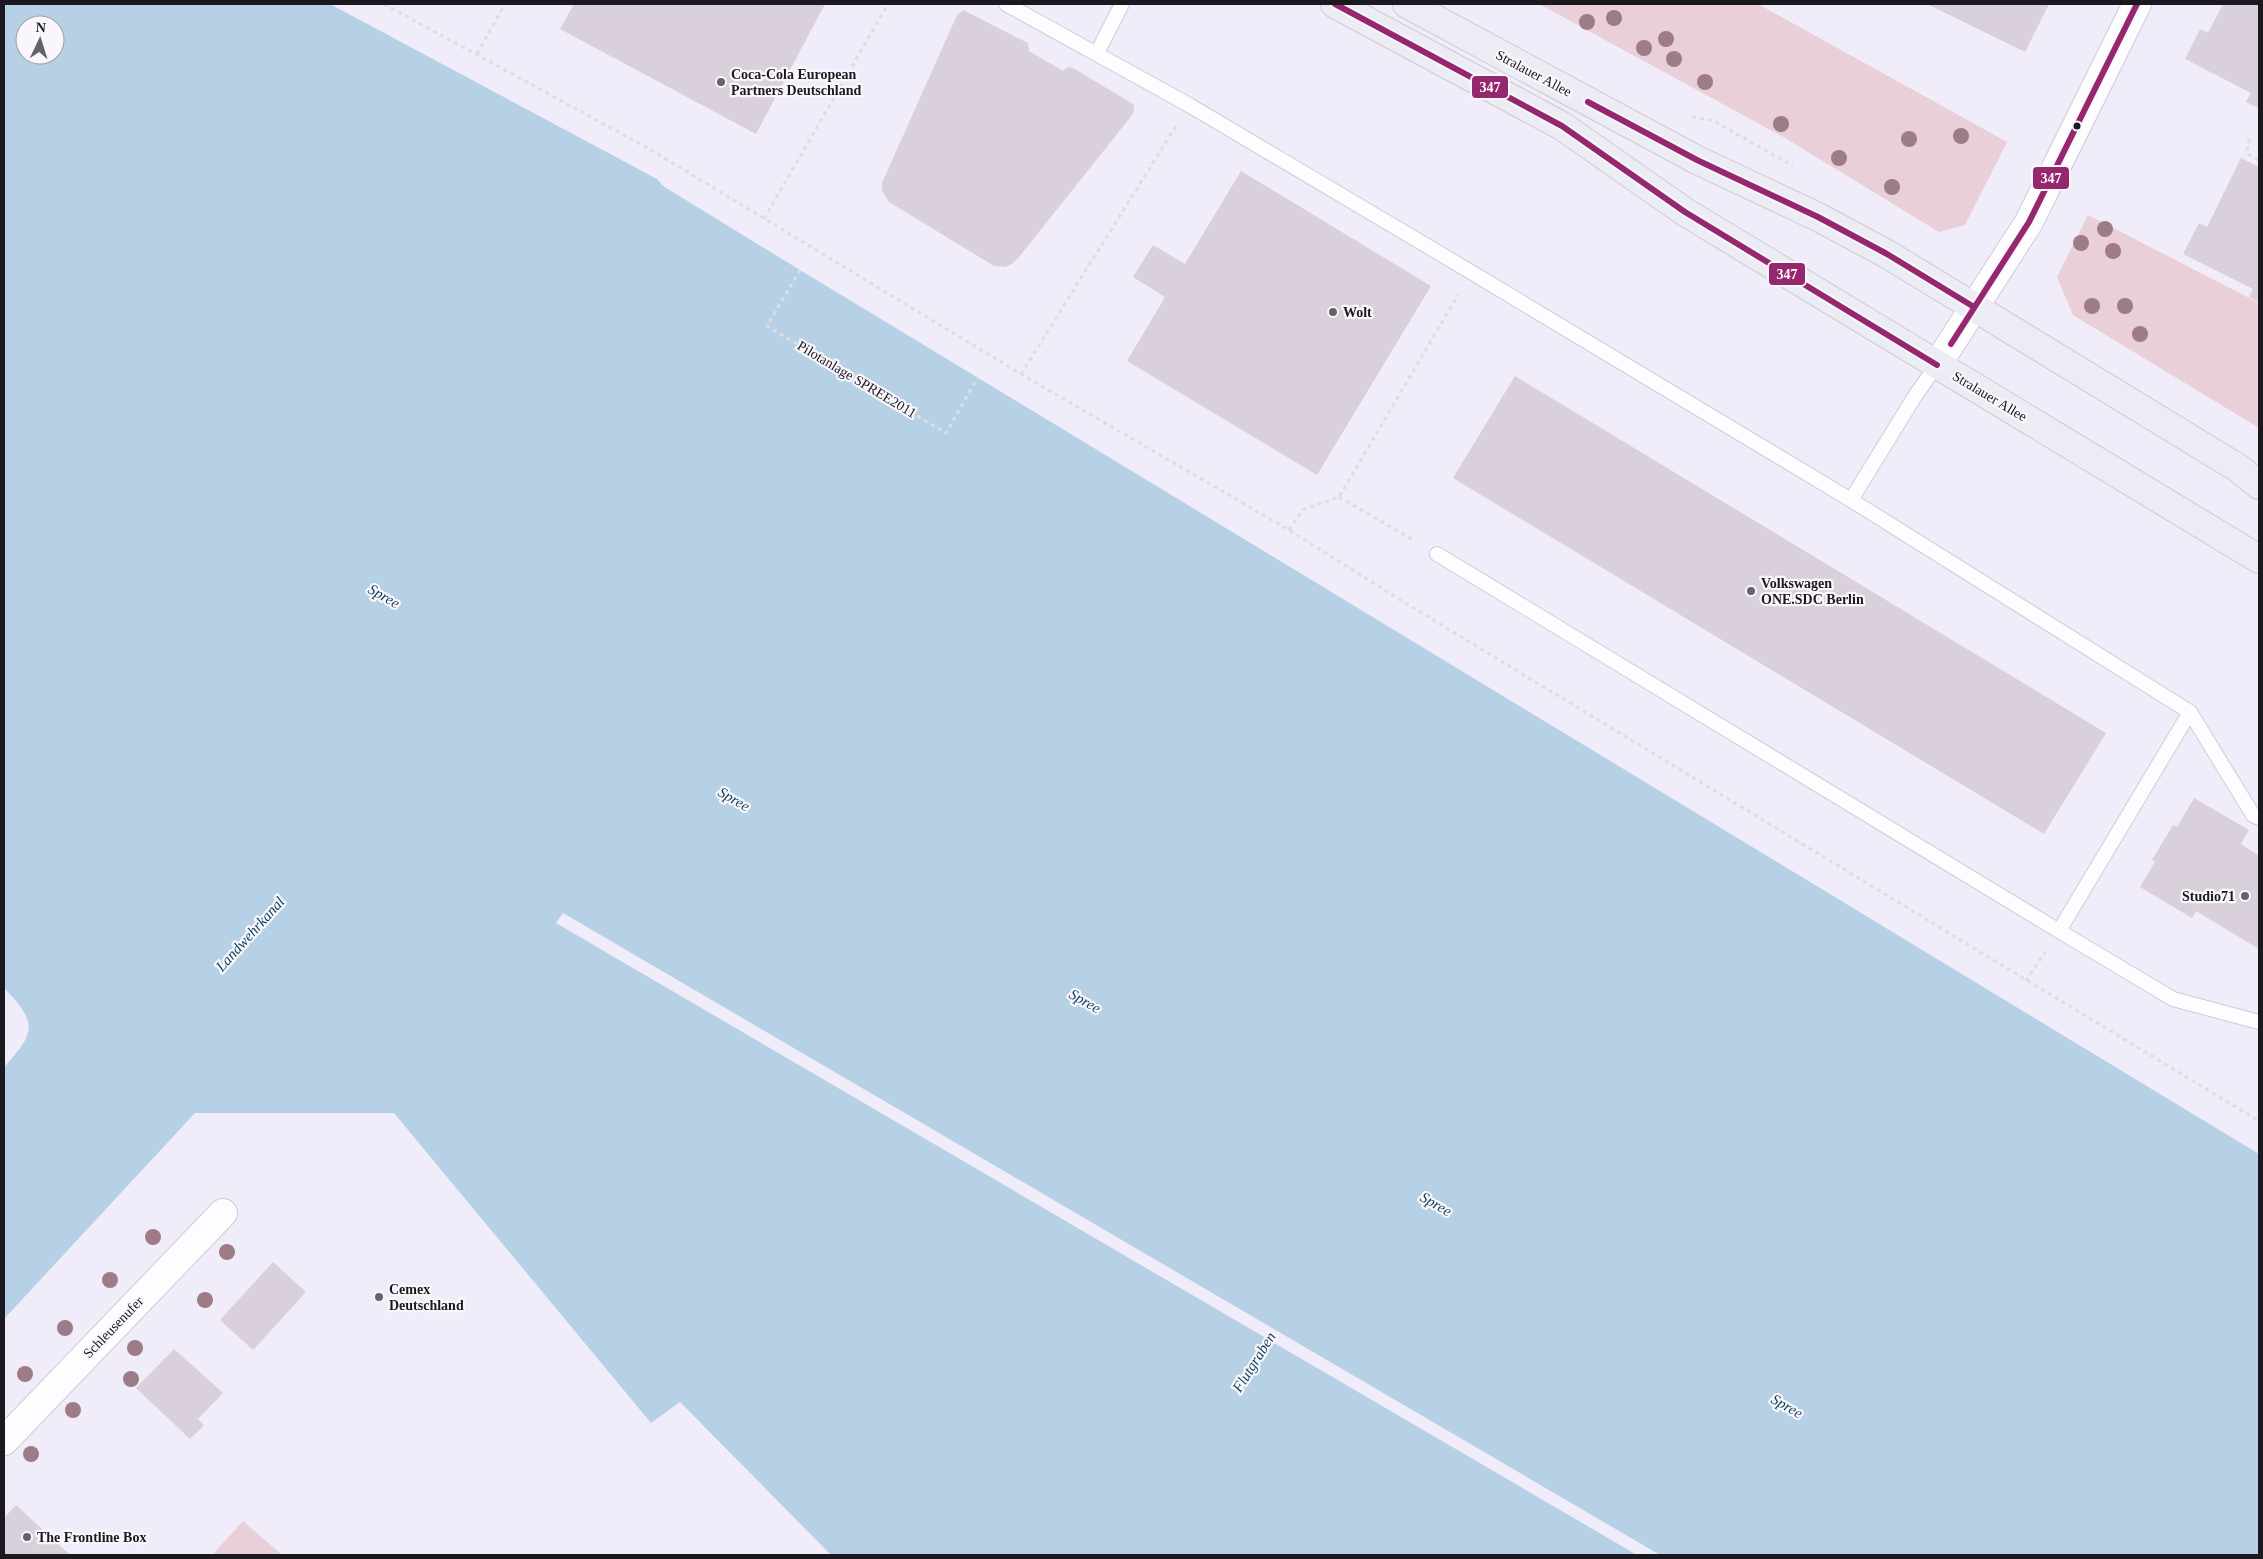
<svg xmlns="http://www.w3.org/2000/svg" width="2263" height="1559" font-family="'Times New Roman',serif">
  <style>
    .green { fill: #e9cfd7 }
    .water { fill: #b6d1e6; fill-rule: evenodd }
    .pier { fill: #f1ecf9 }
    .building { fill: #d9d0db }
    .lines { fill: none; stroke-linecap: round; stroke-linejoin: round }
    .service-casing { stroke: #cfcbd4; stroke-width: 16 }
    .minor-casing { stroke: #cfcbd4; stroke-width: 30 }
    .primary-casing { stroke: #cdcad0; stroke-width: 30 }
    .path { stroke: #dedde0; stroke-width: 3; stroke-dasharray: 4 4; stroke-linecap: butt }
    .service { stroke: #fdfcfe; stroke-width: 14 }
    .minor { stroke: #fdfcfe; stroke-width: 28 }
    .primary { stroke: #ebecf4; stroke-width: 28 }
    .bus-1-casing { stroke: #f9f7fc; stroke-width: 10 }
    .bus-1 { stroke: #95276e; stroke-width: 6 }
    .tree { fill: #9d7b87 }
    .poi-dot { fill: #66626c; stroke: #f9f7fc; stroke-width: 2 }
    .bus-dot { fill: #1b1820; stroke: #f9f7fc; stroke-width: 2 }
    .labels { text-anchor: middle; stroke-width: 4.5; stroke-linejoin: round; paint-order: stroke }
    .street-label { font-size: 14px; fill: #1b1820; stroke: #f9f7fc }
    .poi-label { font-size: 14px; font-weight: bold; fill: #1b1820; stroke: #f9f7fc; text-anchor: start }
    .water-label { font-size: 15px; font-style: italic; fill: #0a3f58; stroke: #f9f7fc }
    .line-badge { stroke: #f9f7fc; stroke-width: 2 }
    .badge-label { font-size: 14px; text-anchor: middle; font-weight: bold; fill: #fff }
  </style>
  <rect width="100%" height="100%" fill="#f1ecf9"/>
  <!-- green -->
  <g class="green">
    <polygon points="1539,4 1758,4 2007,142 1965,225 1939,232 1785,138"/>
    <polygon points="2088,215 2259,303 2259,428 2073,315 2057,277"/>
    <polygon points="243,1521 282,1555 212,1555"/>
  </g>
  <!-- water -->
  <path class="water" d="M4,4H330L657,179L663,186L800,270L2259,1154V1555H831L680,1402L651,1423L394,1113H195L4,1319V1067C36,1032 38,1023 4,988ZM25,25H55V55H25Z"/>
  <!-- pier -->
  <polygon class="pier" points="563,913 1660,1555 1637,1555 556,923"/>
  <!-- building -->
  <g class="building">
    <polygon points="574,4 825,4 756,134 560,29"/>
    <polygon points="1927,4 2049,4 2025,52"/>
    <polygon points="2223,4 2259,4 2259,108 2246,102 2251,93 2185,59 2200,29 2208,33"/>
    <polygon points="963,10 1028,43 1029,51 1063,71 1068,67 1073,68 1133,104 1134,107 1133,114 1019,257 1012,264 1005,267 994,266 889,202 882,191 882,183 957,15"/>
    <polygon points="2241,158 2259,167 2259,302 2249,297 2253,289 2183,254 2199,223 2207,227"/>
    <polygon points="1241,171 1431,286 1317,475 1127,361 1165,297 1133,277 1153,245 1185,264"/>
    <polygon points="1515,376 2106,733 2044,834 1453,478"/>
    <polygon points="2194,798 2249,830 2241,844 2259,856 2259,949 2196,911 2192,918 2140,887 2155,862 2152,860 2173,825 2177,827"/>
    <polygon points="273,1262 306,1292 253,1350 220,1320"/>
    <polygon points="174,1349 223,1393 198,1419 204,1425 190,1439 136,1388"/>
    <polygon points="16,1505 70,1555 4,1555 4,1518"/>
  </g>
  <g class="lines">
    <defs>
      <g id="service">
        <polyline points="1006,4 1189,105 1471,272 1851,500 2190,712 2253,815 2259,818"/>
        <polyline points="1097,53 1122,4"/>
        <polyline points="1851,500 1915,396 1937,365"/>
        <polyline points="1437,554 2059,931"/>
        <polyline points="2190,712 2059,931 2173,999 2259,1022"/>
      </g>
      <g id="minor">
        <polyline points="1937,365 2029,222 2137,4"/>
        <polyline points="4,1441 223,1213"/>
      </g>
      <g id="primary">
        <polyline points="1335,4 1562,126 1685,212 2259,559"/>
        <polyline points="1407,4 1697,160 1818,217 1887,254 2238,468 2259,485"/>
      </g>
    </defs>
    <!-- service casing -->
    <use href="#service" class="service-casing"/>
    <!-- minor casing -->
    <use href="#minor" class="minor-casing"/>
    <!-- primary casing -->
    <use href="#primary" class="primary-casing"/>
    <!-- path -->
    <g class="path">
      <polyline points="384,4 646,147 1021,374 1289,530 1402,601 2259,1121"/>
      <polyline points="477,54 505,4"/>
      <polyline points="1692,117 1714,121 1793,166"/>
      <polyline points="2249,139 2247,154 2259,160"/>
      <polyline points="764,219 888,4"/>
      <polyline points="800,270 767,326 946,433 978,377"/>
      <polyline points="1021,374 1176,126"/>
      <polyline points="1339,497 1415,541"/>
      <polyline points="1289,530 1304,509 1339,497 1458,295"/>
      <polyline points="2026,981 2045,952"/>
    </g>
    <!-- service -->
    <use href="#service" class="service"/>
    <!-- minor -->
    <use href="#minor" class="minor"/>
    <!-- primary -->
    <use href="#primary" class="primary"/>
    <defs>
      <g id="bus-1">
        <polyline points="1335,4 1562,126 1685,212 1937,365"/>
        <polyline points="1588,102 1697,160 1818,217 1887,254 1974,307"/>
        <polyline points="1951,344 2029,222 2137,4"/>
      </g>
    </defs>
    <!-- bus-1 casing -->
    <use href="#bus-1" class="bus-1-casing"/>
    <!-- bus-1 -->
    <use href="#bus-1" class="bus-1"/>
  </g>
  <!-- trees -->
  <g class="tree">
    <circle cx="1614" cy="18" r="8"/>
    <circle cx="1587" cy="22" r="8"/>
    <circle cx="1666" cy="39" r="8"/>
    <circle cx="1644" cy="48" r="8"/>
    <circle cx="1674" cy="59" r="8"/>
    <circle cx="1705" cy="82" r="8"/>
    <circle cx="1781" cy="124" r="8"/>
    <circle cx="1961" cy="136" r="8"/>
    <circle cx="1909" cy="139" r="8"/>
    <circle cx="1839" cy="158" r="8"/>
    <circle cx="1892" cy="187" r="8"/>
    <circle cx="2105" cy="229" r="8"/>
    <circle cx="2081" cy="243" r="8"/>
    <circle cx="2113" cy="251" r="8"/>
    <circle cx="2092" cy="306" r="8"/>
    <circle cx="2125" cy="306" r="8"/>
    <circle cx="2140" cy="334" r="8"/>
    <circle cx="153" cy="1237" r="8"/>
    <circle cx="227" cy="1252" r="8"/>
    <circle cx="110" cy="1280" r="8"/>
    <circle cx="205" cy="1300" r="8"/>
    <circle cx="65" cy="1328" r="8"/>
    <circle cx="135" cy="1348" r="8"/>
    <circle cx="25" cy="1374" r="8"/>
    <circle cx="131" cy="1379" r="8"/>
    <circle cx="73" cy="1410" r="8"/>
    <circle cx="31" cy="1454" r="8"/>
  </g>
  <!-- markers -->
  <g class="poi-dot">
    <circle cx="721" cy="82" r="5"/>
    <circle cx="1333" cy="312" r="5"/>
    <circle cx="1751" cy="591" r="5"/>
    <circle cx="2245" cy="896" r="5"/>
    <circle cx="379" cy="1297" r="5"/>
    <circle cx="27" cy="1537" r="5"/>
  </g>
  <circle class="bus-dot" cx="2077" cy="126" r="4.5"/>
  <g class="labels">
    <!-- street labels -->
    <g class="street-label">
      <text transform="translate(1534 73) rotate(28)" y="5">Stralauer Allee</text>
      <text transform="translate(857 379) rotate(31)" y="5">Pilotanlage SPREE2011</text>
      <text transform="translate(1990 396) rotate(31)" y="5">Stralauer Allee</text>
      <text transform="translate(113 1327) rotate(-46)" y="5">Schleusenufer</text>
    </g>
    <!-- poi labels -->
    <g class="poi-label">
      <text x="731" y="79">Coca-Cola European<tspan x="731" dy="16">Partners Deutschland</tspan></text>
      <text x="1343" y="317">Wolt</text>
      <text x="1761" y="588">Volkswagen<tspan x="1761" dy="16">ONE.SDC Berlin</tspan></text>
      <text x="2235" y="901" text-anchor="end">Studio71</text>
      <text x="389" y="1294">Cemex<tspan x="389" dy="16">Deutschland</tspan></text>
      <text x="37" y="1542">The Frontline Box</text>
    </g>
    <!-- water labels -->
    <g class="water-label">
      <text transform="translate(384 596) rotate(30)" y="5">Spree</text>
      <text transform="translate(734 799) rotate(30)" y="5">Spree</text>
      <text transform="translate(250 934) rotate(-48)" y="5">Landwehrkanal</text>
      <text transform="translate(1085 1001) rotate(30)" y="5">Spree</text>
      <text transform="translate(1436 1204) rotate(30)" y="5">Spree</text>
      <text transform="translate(1254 1362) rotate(-58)" y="5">Flutgraben</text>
      <text transform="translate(1787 1406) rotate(30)" y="5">Spree</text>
    </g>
  </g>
  <g class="line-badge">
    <rect x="1471" y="75" width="38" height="24" rx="5" fill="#95276e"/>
    <rect x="2032" y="166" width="38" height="24" rx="5" fill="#95276e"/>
    <rect x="1768" y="262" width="38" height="24" rx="5" fill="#95276e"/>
  </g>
  <g class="badge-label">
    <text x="1490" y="92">347</text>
    <text x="2051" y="183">347</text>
    <text x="1787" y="279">347</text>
  </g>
  <!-- border -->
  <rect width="2263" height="1559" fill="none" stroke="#1b1820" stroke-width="10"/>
  <!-- north arrow -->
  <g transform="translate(40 40) rotate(4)"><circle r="24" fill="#f9f7fc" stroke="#a09ea4"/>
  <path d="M0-4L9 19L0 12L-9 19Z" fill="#66626c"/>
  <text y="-8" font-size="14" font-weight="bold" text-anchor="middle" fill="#1b1820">N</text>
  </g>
</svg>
